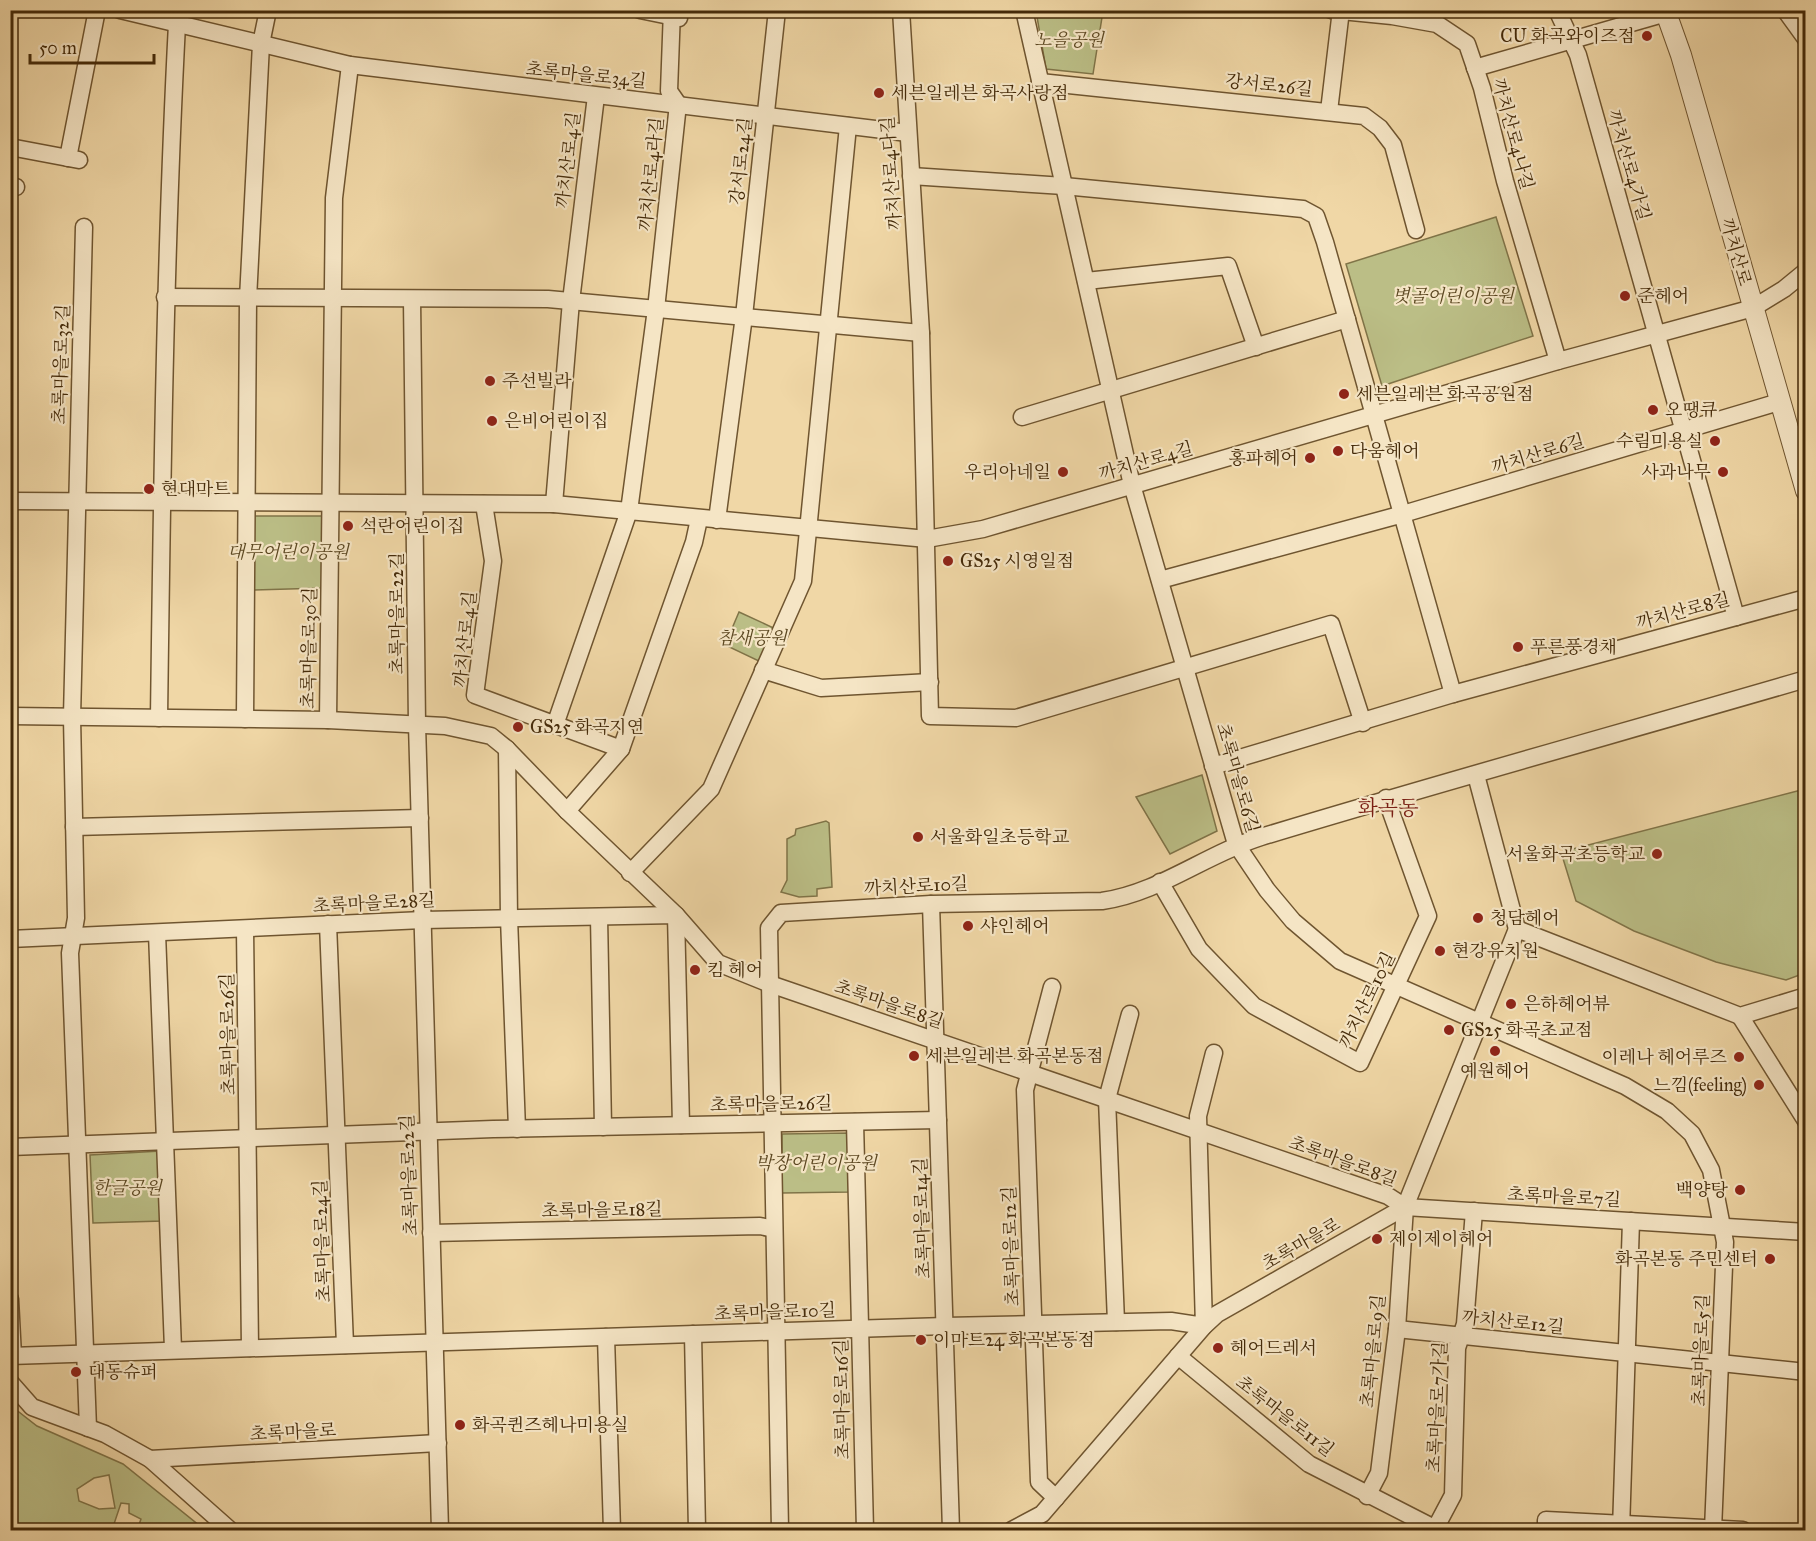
<svg xmlns="http://www.w3.org/2000/svg" width="1816" height="1541" font-family="'IM FELL Great Primer','Noto Serif KR',serif">
  <style>
    .green { fill: #bbbe86; stroke: #807448; stroke-width: 1.5; fill-rule: evenodd }
    .lines { fill: none; stroke-linecap: round; stroke-linejoin: round }
    .minor-casing { stroke: #6f5530; stroke-width: 19 }
    .tertiary-casing { stroke: #6f5530; stroke-width: 22 }
    .minor { stroke: #f5e5c5; stroke-width: 16 }
    .tertiary { stroke: #f5e5c5; stroke-width: 20 }
    .poi-dot { fill: #8f2418; stroke: #f5e5c5; stroke-width: 2 }
    .labels { text-anchor: middle; stroke-width: 4.5; stroke-linejoin: round; paint-order: stroke }
    .poi-label { font-size: 18px; fill: #442a09; stroke: #f5e5c5; text-anchor: start }
    .park-label { font-size: 18px; font-style: italic; fill: #5c4822; stroke: #f5e5c5 }
    .street-label { font-size: 18px; fill: #442a09; stroke: #f5e5c5 }
    .quarter-label { font-size: 21px; fill: #7a1f14; stroke: #f5e5c5 }
  </style>
  <rect width="100%" height="100%" fill="#f0d7a6"/>
  <filter id="stains"><feTurbulence type="fractalNoise" baseFrequency=".00333" numOctaves="4"/><feColorMatrix values="0 0 0 0 .2 0 0 0 0 .09 0 0 0 0 .02 0 0 0 .5 -.17"/></filter>
  <radialGradient id="worn" r=".72"><stop offset=".6" stop-color="#630" stop-opacity="0"/><stop offset="1" stop-color="#630" stop-opacity=".3"/></radialGradient>
  <!-- green -->
  <g class="green">
    <polygon points="1036,11 1103,11 1093,74 1046,69"/>
    <polygon points="1496,217 1533,336 1382,386 1346,264"/>
    <polygon points="253,516 324,516 323,588 252,590"/>
    <polygon points="739,612 778,630 763,663 725,645"/>
    <polygon points="1202,775 1217,831 1170,854 1136,797"/>
    <polygon points="1805,789 1805,973 1786,980 1716,962 1634,931 1576,901 1561,852"/>
    <polygon points="826,821 829,823 832,887 817,889 817,896 799,897 781,892 787,880 787,839 795,835 796,829"/>
    <polygon points="849,1133 850,1192 782,1193 782,1134"/>
    <polygon points="161,1151 163,1221 93,1223 90,1155"/>
    <path d="M10,1405L37,1426L123,1464L205,1530H137L141,1519L129,1513V1504L121,1503L112,1530H11ZM109,1475L115,1508L99,1509L79,1501L77,1489L94,1478Z"/>
  </g>
  <g class="lines">
    <defs>
      <g id="minor">
        <polyline points="120,10 350,65 908,133"/>
        <polyline points="640,10 679,18"/>
        <polyline points="901,10 921,333 930,716 1016,718 1331,624 1363,723"/>
        <polyline points="1024,10 1132,485 1236,844 1267,890 1293,921 1340,961 1625,1086 1667,1111 1692,1134 1711,1170 1725,1242 1713,1530"/>
        <polyline points="1331,10 1392,16 1437,24 1467,44 1482,88 1505,181 1558,361"/>
        <polyline points="1557,10 1578,55 1736,617"/>
        <polyline points="1785,10 1806,39"/>
        <polyline points="1475,68 1666,13"/>
        <polyline points="1040,82 1364,116 1380,128 1393,145 1416,230"/>
        <polyline points="1329,111 1341,10"/>
        <polyline points="10,147 79,160"/>
        <polyline points="68,158 97,10"/>
        <polyline points="911,176 1064,186 1303,209 1316,216 1325,242 1453,694"/>
        <polyline points="10,188 16,187"/>
        <polyline points="84,227 72,717 76,918 70,953 88,1428"/>
        <polyline points="1086,281 1228,266 1256,347"/>
        <polyline points="165,297 548,299 921,333"/>
        <polyline points="412,299 417,724 440,1530"/>
        <polyline points="1022,417 1347,319"/>
        <polyline points="10,501 554,504 927,539 983,529 1558,361 1753,308 1784,289 1806,271"/>
        <polyline points="484,504 493,561 475,695 621,749"/>
        <polyline points="554,504 571,301 596,96"/>
        <polyline points="717,520 744,316 777,10"/>
        <polyline points="1160,580 1403,514 1779,402"/>
        <polyline points="763,670 821,688 930,682"/>
        <polyline points="10,716 328,720 445,726 491,736 507,749 567,811 676,915 718,963 770,984 1388,1196 1405,1207"/>
        <path d="M159,718C162,486 165,255 177,24L181,10"/>
        <polyline points="245,719 248,299 261,44 268,10"/>
        <polyline points="328,720 334,198 350,65"/>
        <polyline points="555,725 629,511 656,309 678,104 669,91 672,10"/>
        <polyline points="507,749 509,918 517,1129"/>
        <polyline points="1213,766 1453,694 1806,598"/>
        <polyline points="1476,775 1517,929"/>
        <polyline points="567,811 621,749 694,542 699,519"/>
        <polyline points="74,827 420,818"/>
        <polyline points="630,873 711,789 803,581 848,126"/>
        <polyline points="1160,882 1199,949 1254,1006 1360,1063 1428,916 1386,798"/>
        <polyline points="931,904 951,1530"/>
        <polyline points="599,917 603,1127"/>
        <polyline points="328,924 345,1345"/>
        <polyline points="245,929 250,1348"/>
        <polyline points="157,933 173,1349"/>
        <polyline points="10,939 423,920 676,915 681,1125"/>
        <polyline points="1052,987 1025,1090 1039,1482 1056,1498"/>
        <polyline points="1740,1016 1806,1121"/>
        <polyline points="855,1122 865,1530"/>
        <polyline points="10,1147 493,1129 938,1120"/>
        <polyline points="1405,1207 1806,1232"/>
        <polyline points="431,1233 760,1226 774,1229"/>
        <polyline points="10,1299 13,1356"/>
        <polyline points="1116,1322 1107,1099 1130,1014"/>
        <polyline points="1397,1329 1806,1372"/>
        <polyline points="693,1334 697,1530"/>
        <polyline points="606,1337 612,1530"/>
        <polyline points="10,1356 945,1326 1171,1321 1204,1326 1198,1116 1214,1053"/>
        <polyline points="1178,1356 1309,1464 1438,1530"/>
        <polyline points="10,1382 32,1407 105,1434 150,1459 230,1530"/>
        <polyline points="150,1459 438,1443"/>
        <polyline points="1367,1496 1379,1473 1397,1329 1405,1207"/>
        <polyline points="1435,1529 1453,1495 1457,1348 1465,1324 1474,1211"/>
        <path d="M780,1530L769,928L781,913L931,904L1102,901C1159,893 1206,854 1261,837C1442,782 1624,732 1806,679"/>
        <polyline points="1012,1530 1042,1514 1204,1326 1217,1314 1405,1207 1517,929 1740,1016 1806,996"/>
        <polyline points="1546,1530 1546,1520 1743,1530"/>
        <polyline points="1621,1530 1631,1221"/>
      </g>
      <polyline id="tertiary" points="1665,10 1681,55 1806,491"/>
    </defs>
    <!-- minor casing -->
    <use href="#minor" class="minor-casing"/>
    <!-- tertiary casing -->
    <use href="#tertiary" class="tertiary-casing"/>
    <!-- minor -->
    <use href="#minor" class="minor"/>
    <!-- tertiary -->
    <use href="#tertiary" class="tertiary"/>
  </g>
  <!-- markers -->
  <g class="poi-dot">
    <circle cx="1647" cy="36" r="6"/>
    <circle cx="879" cy="93" r="6"/>
    <circle cx="1625" cy="296" r="6"/>
    <circle cx="490" cy="381" r="6"/>
    <circle cx="1344" cy="394" r="6"/>
    <circle cx="1653" cy="410" r="6"/>
    <circle cx="492" cy="421" r="6"/>
    <circle cx="1715" cy="441" r="6"/>
    <circle cx="1338" cy="451" r="6"/>
    <circle cx="1310" cy="458" r="6"/>
    <circle cx="1063" cy="472" r="6"/>
    <circle cx="1723" cy="472" r="6"/>
    <circle cx="149" cy="489" r="6"/>
    <circle cx="348" cy="526" r="6"/>
    <circle cx="948" cy="561" r="6"/>
    <circle cx="1518" cy="647" r="6"/>
    <circle cx="518" cy="727" r="6"/>
    <circle cx="918" cy="837" r="6"/>
    <circle cx="1657" cy="854" r="6"/>
    <circle cx="1478" cy="918" r="6"/>
    <circle cx="968" cy="926" r="6"/>
    <circle cx="1440" cy="951" r="6"/>
    <circle cx="695" cy="970" r="6"/>
    <circle cx="1511" cy="1004" r="6"/>
    <circle cx="1449" cy="1030" r="6"/>
    <circle cx="1495" cy="1051" r="6"/>
    <circle cx="914" cy="1056" r="6"/>
    <circle cx="1739" cy="1057" r="6"/>
    <circle cx="1759" cy="1085" r="6"/>
    <circle cx="1740" cy="1190" r="6"/>
    <circle cx="1377" cy="1239" r="6"/>
    <circle cx="1770" cy="1259" r="6"/>
    <circle cx="921" cy="1340" r="6"/>
    <circle cx="1218" cy="1348" r="6"/>
    <circle cx="76" cy="1372" r="6"/>
    <circle cx="460" cy="1425" r="6"/>
  </g>
  <g class="labels">
    <!-- poi labels -->
    <g class="poi-label">
      <text x="1635" y="42" text-anchor="end">CU 화곡와이즈점</text>
      <text x="891" y="99">세븐일레븐 화곡사랑점</text>
      <text x="1637" y="302">준헤어</text>
      <text x="502" y="387">주선빌라</text>
      <text x="1356" y="400">세븐일레븐 화곡공원점</text>
      <text x="1665" y="416">오땡큐</text>
      <text x="504" y="427">은비어린이집</text>
      <text x="1703" y="447" text-anchor="end">수림미용실</text>
      <text x="1350" y="457">다움헤어</text>
      <text x="1298" y="464" text-anchor="end">홍파헤어</text>
      <text x="1051" y="478" text-anchor="end">우리아네일</text>
      <text x="1711" y="478" text-anchor="end">사과나무</text>
      <text x="161" y="495">현대마트</text>
      <text x="360" y="532">석란어린이집</text>
      <text x="960" y="567">GS25 시영일점</text>
      <text x="1530" y="653">푸른풍경채</text>
      <text x="530" y="733">GS25 화곡지연</text>
      <text x="930" y="843">서울화일초등학교</text>
      <text x="1645" y="860" text-anchor="end">서울화곡초등학교</text>
      <text x="1490" y="924">청담헤어</text>
      <text x="980" y="932">샤인헤어</text>
      <text x="1452" y="957">현강유치원</text>
      <text x="707" y="976">킴 헤어</text>
      <text x="1523" y="1010">은하헤어뷰</text>
      <text x="1461" y="1036">GS25 화곡초교점</text>
      <text x="926" y="1062">세븐일레븐 화곡본동점</text>
      <text x="1727" y="1063" text-anchor="end">이레나 헤어루즈</text>
      <text x="1495" y="1077" text-anchor="middle">예원헤어</text>
      <text x="1747" y="1091" text-anchor="end">느낌(feeling)</text>
      <text x="1728" y="1196" text-anchor="end">백양탕</text>
      <text x="1389" y="1245">제이제이헤어</text>
      <text x="1758" y="1265" text-anchor="end">화곡본동 주민센터</text>
      <text x="933" y="1346">이마트24 화곡본동점</text>
      <text x="1230" y="1354">헤어드레서</text>
      <text x="88" y="1378">대동슈퍼</text>
      <text x="472" y="1431">화곡퀸즈헤나미용실</text>
    </g>
    <!-- park labels -->
    <g class="park-label">
      <text x="1069" y="46">노을공원</text>
      <text x="1453" y="302">볏골어린이공원</text>
      <text x="288" y="558">대무어린이공원</text>
      <text x="752" y="644">참새공원</text>
      <text x="816" y="1169">박장어린이공원</text>
      <text x="127" y="1194">한글공원</text>
    </g>
    <!-- street labels -->
    <g class="street-label">
      <text transform="translate(586 75) rotate(6)" y="6">초록마을로34길</text>
      <text transform="translate(1269 85) rotate(6)" y="6">강서로26길</text>
      <text transform="translate(1513 134) rotate(75)" y="6">까치산로4나길</text>
      <text transform="translate(568 160) rotate(-83)" y="6">까치산로4길</text>
      <text transform="translate(741 161) rotate(-84)" y="6">강서로24길</text>
      <text transform="translate(1629 165) rotate(74)" y="6">까치산로4가길</text>
      <text transform="translate(891 173) rotate(-94)" y="6">까치산로4다길</text>
      <text transform="translate(651 174) rotate(-84)" y="6">까치산로4라길</text>
      <text transform="translate(1736 252) rotate(74)" y="6">까치산로</text>
      <text transform="translate(61 364) rotate(-88)" y="6">초록마을로32길</text>
      <text transform="translate(1538 454) rotate(-17)" y="6">까치산로6길</text>
      <text transform="translate(1146 461) rotate(-16)" y="6">까치산로4길</text>
      <text transform="translate(1683 611) rotate(-15)" y="6">까치산로8길</text>
      <text transform="translate(397 613) rotate(-90)" y="6">초록마을로22길</text>
      <text transform="translate(465 639) rotate(-84)" y="6">까치산로4길</text>
      <text transform="translate(309 648) rotate(-89)" y="6">초록마을로30길</text>
      <text transform="translate(1238 778) rotate(74)" y="6">초록마을로6길</text>
      <text transform="translate(916 886) rotate(-3)" y="6">까치산로10길</text>
      <text transform="translate(374 903) rotate(-3)" y="6">초록마을로28길</text>
      <text transform="translate(1367 1000) rotate(-64)" y="6">까치산로10길</text>
      <text transform="translate(889 1004) rotate(19)" y="6">초록마을로8길</text>
      <text transform="translate(228 1034) rotate(-91)" y="6">초록마을로26길</text>
      <text transform="translate(771 1104) rotate(-1)" y="6">초록마을로26길</text>
      <text transform="translate(1343 1161) rotate(20)" y="6">초록마을로8길</text>
      <text transform="translate(409 1175) rotate(-92)" y="6">초록마을로22길</text>
      <text transform="translate(1564 1197) rotate(3)" y="6">초록마을로7길</text>
      <text transform="translate(602 1210) rotate(-1)" y="6">초록마을로18길</text>
      <text transform="translate(922 1218) rotate(-92)" y="6">초록마을로14길</text>
      <text transform="translate(322 1241) rotate(-92)" y="6">초록마을로24길</text>
      <text transform="translate(1301 1244) rotate(-30)" y="6">초록마을로</text>
      <text transform="translate(1011 1246) rotate(-92)" y="6">초록마을로12길</text>
      <text transform="translate(775 1312) rotate(-2)" y="6">초록마을로10길</text>
      <text transform="translate(1513 1322) rotate(6)" y="6">까치산로12길</text>
      <text transform="translate(1701 1350) rotate(-88)" y="6">초록마을로5길</text>
      <text transform="translate(1373 1351) rotate(-84)" y="6">초록마을로9길</text>
      <text transform="translate(842 1399) rotate(-91)" y="6">초록마을로16길</text>
      <text transform="translate(1437 1407) rotate(-87)" y="6">초록마을로7가길</text>
      <text transform="translate(1285 1416) rotate(38)" y="6">초록마을로11길</text>
      <text transform="translate(293 1432) rotate(-3)" y="6">초록마을로</text>
    </g>
    <!-- quarter labels -->
    <g class="quarter-label">
      <text x="1388" y="815">화곡동</text>
    </g>
  </g>
  <!-- margin -->
  <rect width="1816" height="1541" fill="none" stroke="#f0d7a6" stroke-width="36"/>
  <rect x="12" y="12" width="1792" height="1517" fill="none" stroke="#442a09" stroke-width="3"/>
  <rect x="18" y="18" width="1780" height="1505" fill="none" stroke="#442a09" stroke-width="1.5"/>
  <!-- scale -->
  <path d="M30 54v9h124v-9" fill="none" stroke="#442a09" stroke-width="3"/>
  <text x="39" y="54" font-size="18" fill="#442a09" stroke="#f5e5c5" stroke-width="4.5" paint-order="stroke">50 m</text>
  <rect width="100%" height="100%" filter="url(#stains)"/>
  <rect width="100%" height="100%" fill="url(#worn)"/>
</svg>
